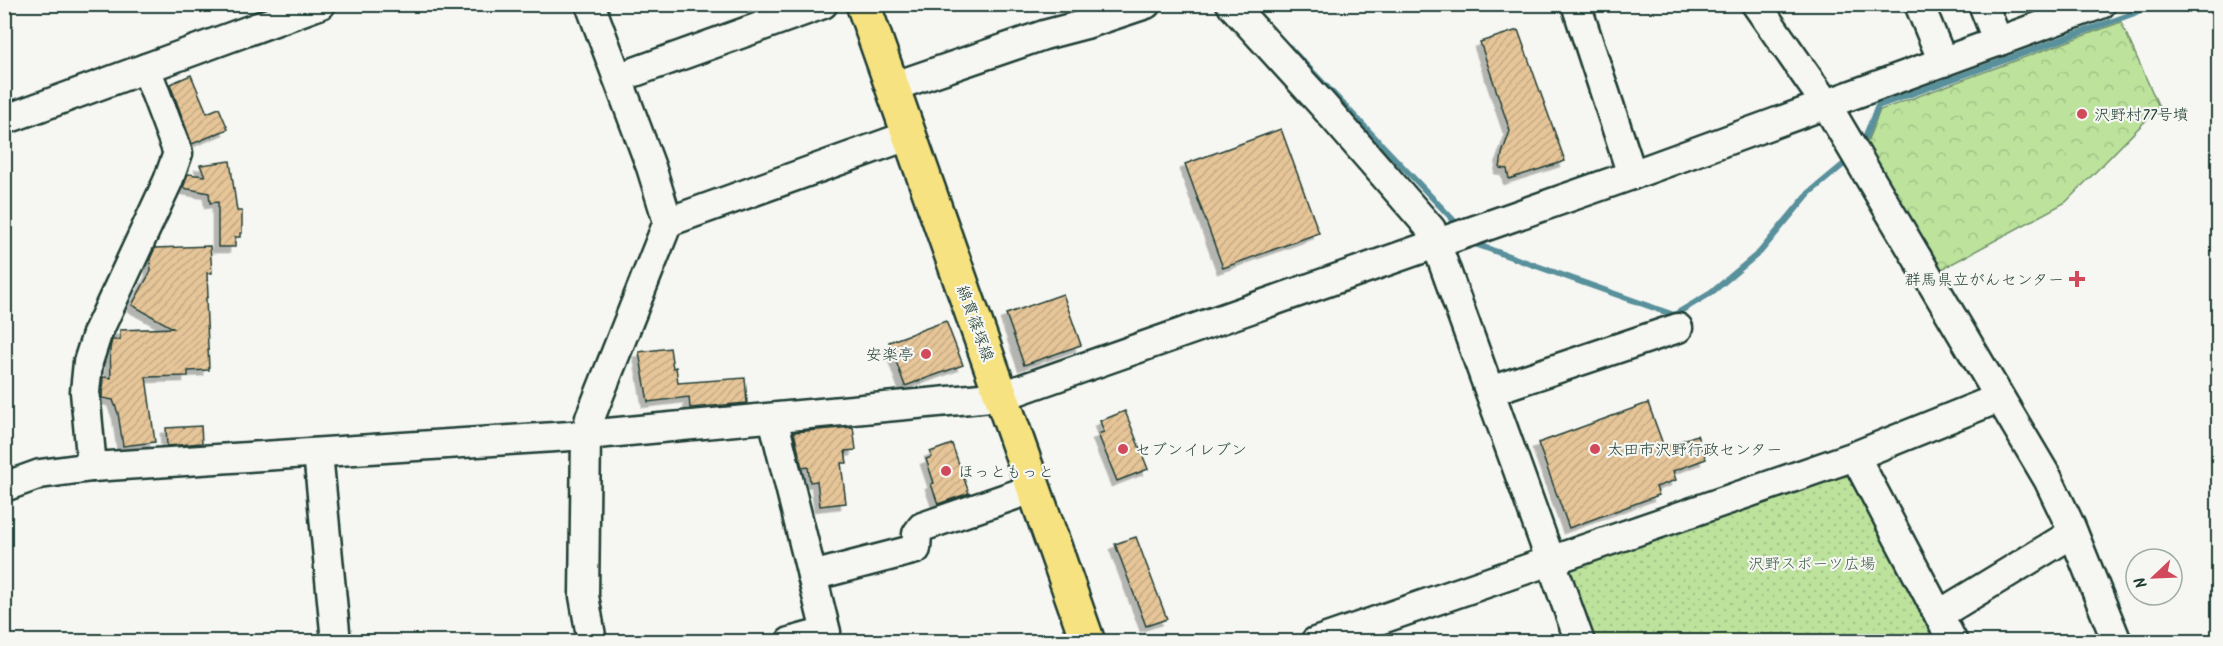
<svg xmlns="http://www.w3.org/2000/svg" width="2223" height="646" font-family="Kalam,'Klee One',sans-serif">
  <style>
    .forest { fill: url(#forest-crowns); stroke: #6e9068; stroke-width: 1.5 }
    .park { fill: url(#park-dots); stroke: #6e9068; stroke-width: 1.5 }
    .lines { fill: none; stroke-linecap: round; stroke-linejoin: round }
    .stream { stroke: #59909b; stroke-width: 6 }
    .building { fill: url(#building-hatch); stroke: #1f3d34; stroke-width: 1.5; filter: url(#shadow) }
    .minor-casing { stroke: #1f3d34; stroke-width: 33 }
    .major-casing { stroke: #1f3d34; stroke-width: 38 }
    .minor { stroke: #f6f6f2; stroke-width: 28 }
    .major { stroke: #f7e281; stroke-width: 33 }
    .poi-dot { fill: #d1495b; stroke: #f6f6f2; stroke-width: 2 }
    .labels { text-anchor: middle; stroke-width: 4.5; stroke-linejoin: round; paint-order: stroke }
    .poi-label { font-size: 16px; fill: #1f3d34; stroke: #f6f6f2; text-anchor: start }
    .street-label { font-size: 16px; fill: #1f3d34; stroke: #f6f6f2 }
    .park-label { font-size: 16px; fill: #3e5e49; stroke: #f6f6f2 }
  </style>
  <defs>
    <pattern id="forest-crowns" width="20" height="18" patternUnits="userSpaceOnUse" patternTransform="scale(1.5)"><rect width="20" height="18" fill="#bce29c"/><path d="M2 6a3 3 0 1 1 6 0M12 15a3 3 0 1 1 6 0" fill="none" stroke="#a1c387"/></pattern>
    <pattern id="park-dots" width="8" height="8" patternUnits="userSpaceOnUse" patternTransform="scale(1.5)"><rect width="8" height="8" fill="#bce29c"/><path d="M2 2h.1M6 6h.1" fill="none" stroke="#a1c387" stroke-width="1.8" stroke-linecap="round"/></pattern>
    <pattern id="building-hatch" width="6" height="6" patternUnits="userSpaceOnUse" patternTransform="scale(1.5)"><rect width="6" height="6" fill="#e6c598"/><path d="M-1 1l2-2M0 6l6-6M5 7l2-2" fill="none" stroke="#c5aa84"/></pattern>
    <filter id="shadow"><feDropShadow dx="-5.5" dy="5.5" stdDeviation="0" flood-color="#0004"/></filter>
  </defs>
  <rect width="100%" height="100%" fill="#f6f6f2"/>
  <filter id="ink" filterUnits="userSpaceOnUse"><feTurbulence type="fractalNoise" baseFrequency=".0167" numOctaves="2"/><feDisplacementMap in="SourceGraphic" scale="12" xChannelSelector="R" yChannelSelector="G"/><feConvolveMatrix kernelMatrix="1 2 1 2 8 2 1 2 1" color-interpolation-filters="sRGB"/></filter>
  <g filter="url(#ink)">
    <!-- forest -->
    <polygon class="forest" points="2121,22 2159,107 2066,202 1933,274 1862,154 1880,110"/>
    <!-- park -->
    <polygon class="park" points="1842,470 1854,476 1942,641 1584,641 1558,570"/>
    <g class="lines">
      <!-- stream -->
      <g class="stream">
        <polyline points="1289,47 1460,227"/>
        <polyline points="1861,147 1878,106 2132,14 2151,4"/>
        <polyline points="1472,241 1475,244 1674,315 1711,293 1760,252 1809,193 1850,159"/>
      </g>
    </g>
    <!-- building -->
    <g class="building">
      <polygon points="1518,30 1565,161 1509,179 1507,169 1500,168 1502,154 1510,131 1480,42"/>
      <polygon points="191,75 207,113 219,108 228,129 192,144 170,84"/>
      <polygon points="1281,129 1319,233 1223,268 1185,164"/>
      <polygon points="230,161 237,211 242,211 242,233 240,233 240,237 235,237 235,247 218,247 218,202 210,203 209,193 183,188 188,174 205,176 200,165"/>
      <polygon points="210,246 212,273 207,273 208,297 206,298 209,370 188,371 188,376 146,377 155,442 123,446 118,413 113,400 102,398 103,377 111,378 110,348 112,340 120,340 120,330 173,328 132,305 151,271 150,259 155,248"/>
      <polygon points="1063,294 1081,345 1024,365 1006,314"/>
      <polygon points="946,321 963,365 905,386 889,342"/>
      <polygon points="670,348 673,368 676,367 678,383 745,378 747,403 690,408 689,397 648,402 639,352"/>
      <polygon points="1648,403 1664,447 1697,435 1706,459 1673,471 1676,480 1656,487 1659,495 1569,528 1538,443"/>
      <polygon points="1125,411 1148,469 1117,481 1098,434 1104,432 1100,421"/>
      <polygon points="201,426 202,443 167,446 166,428"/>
      <polygon points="853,427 856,450 845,451 847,463 841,463 846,503 820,506 817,481 810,482 808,467 802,468 794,432"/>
      <polygon points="952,444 969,493 938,504 931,484 934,483 926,459 932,457 930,452"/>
      <polygon points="1136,537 1167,619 1146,626 1115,544"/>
    </g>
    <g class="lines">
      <defs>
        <g id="minor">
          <polyline points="590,4 651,167 668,222 590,418 586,435 584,596 592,642"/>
          <polyline points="1231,4 1322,104 1431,229 1580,642"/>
          <polyline points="1576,4 1632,175"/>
          <polyline points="1756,4 1826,104 2048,479 2070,525 2117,642"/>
          <polyline points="1919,4 1943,62"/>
          <polyline points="1983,4 1998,42"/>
          <polyline points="618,78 823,4"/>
          <polyline points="892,87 1044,35 1086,24 1146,4"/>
          <polyline points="4,120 321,4"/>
          <polyline points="668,222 910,135"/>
          <polyline points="1490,391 1678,328"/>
          <polyline points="773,418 826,632 790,642"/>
          <polyline points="318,453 336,642"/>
          <polyline points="1855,456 1953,642"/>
          <polyline points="92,467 85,392 88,362 97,334 168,181 178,153 146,68"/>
          <polyline points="4,487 40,474 92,467 586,435 1002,396 1632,175 2101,4"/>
          <polyline points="812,576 916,549 917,534 922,527 1035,488"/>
          <polyline points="1940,614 2073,533"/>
          <polyline points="1315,642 1855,456 1999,398"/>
        </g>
        <polyline id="major" points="863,4 1088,642"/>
      </defs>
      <!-- minor casing -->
      <use href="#minor" class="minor-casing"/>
      <!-- major casing -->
      <use href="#major" class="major-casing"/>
      <!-- minor -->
      <use href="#minor" class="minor"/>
      <!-- major -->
      <use href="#major" class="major"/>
    </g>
  </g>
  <!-- markers -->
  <g class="poi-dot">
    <circle cx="2082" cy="114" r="6"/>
    <path d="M2074 270h6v6h6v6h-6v6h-6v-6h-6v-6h6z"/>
    <circle cx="926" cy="354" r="6"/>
    <circle cx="1123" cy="449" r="6"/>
    <circle cx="1595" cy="449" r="6"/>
    <circle cx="946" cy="471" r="6"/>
  </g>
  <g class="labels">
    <!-- poi labels -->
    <g class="poi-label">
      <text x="2094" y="120">沢野村77号墳</text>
      <text x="2064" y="285" text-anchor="end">群馬県立がんセンター</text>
      <text x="914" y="360" text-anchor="end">安楽亭</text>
      <text x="1135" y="455">セブンイレブン</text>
      <text x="1607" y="455">太田市沢野行政センター</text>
      <text x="958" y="477">ほっともっと</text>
    </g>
    <!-- street labels -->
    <g class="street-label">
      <text transform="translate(976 323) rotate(70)" y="6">綿貫篠塚線</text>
    </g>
    <!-- park labels -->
    <g class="park-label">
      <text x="1812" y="569">沢野スポーツ広場</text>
    </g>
  </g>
  <!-- margin -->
  <rect width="2223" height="646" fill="none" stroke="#f6f6f2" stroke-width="24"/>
  <rect x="12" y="12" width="2199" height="622" fill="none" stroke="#1f3d34" stroke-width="2" filter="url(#ink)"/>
  <!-- north arrow -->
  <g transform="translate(2154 577) rotate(247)"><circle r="28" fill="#f6f6f2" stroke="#a0aca6" stroke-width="1.5"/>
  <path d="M0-4.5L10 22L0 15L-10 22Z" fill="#d1495b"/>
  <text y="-9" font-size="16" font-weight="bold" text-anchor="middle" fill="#1f3d34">N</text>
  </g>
</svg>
